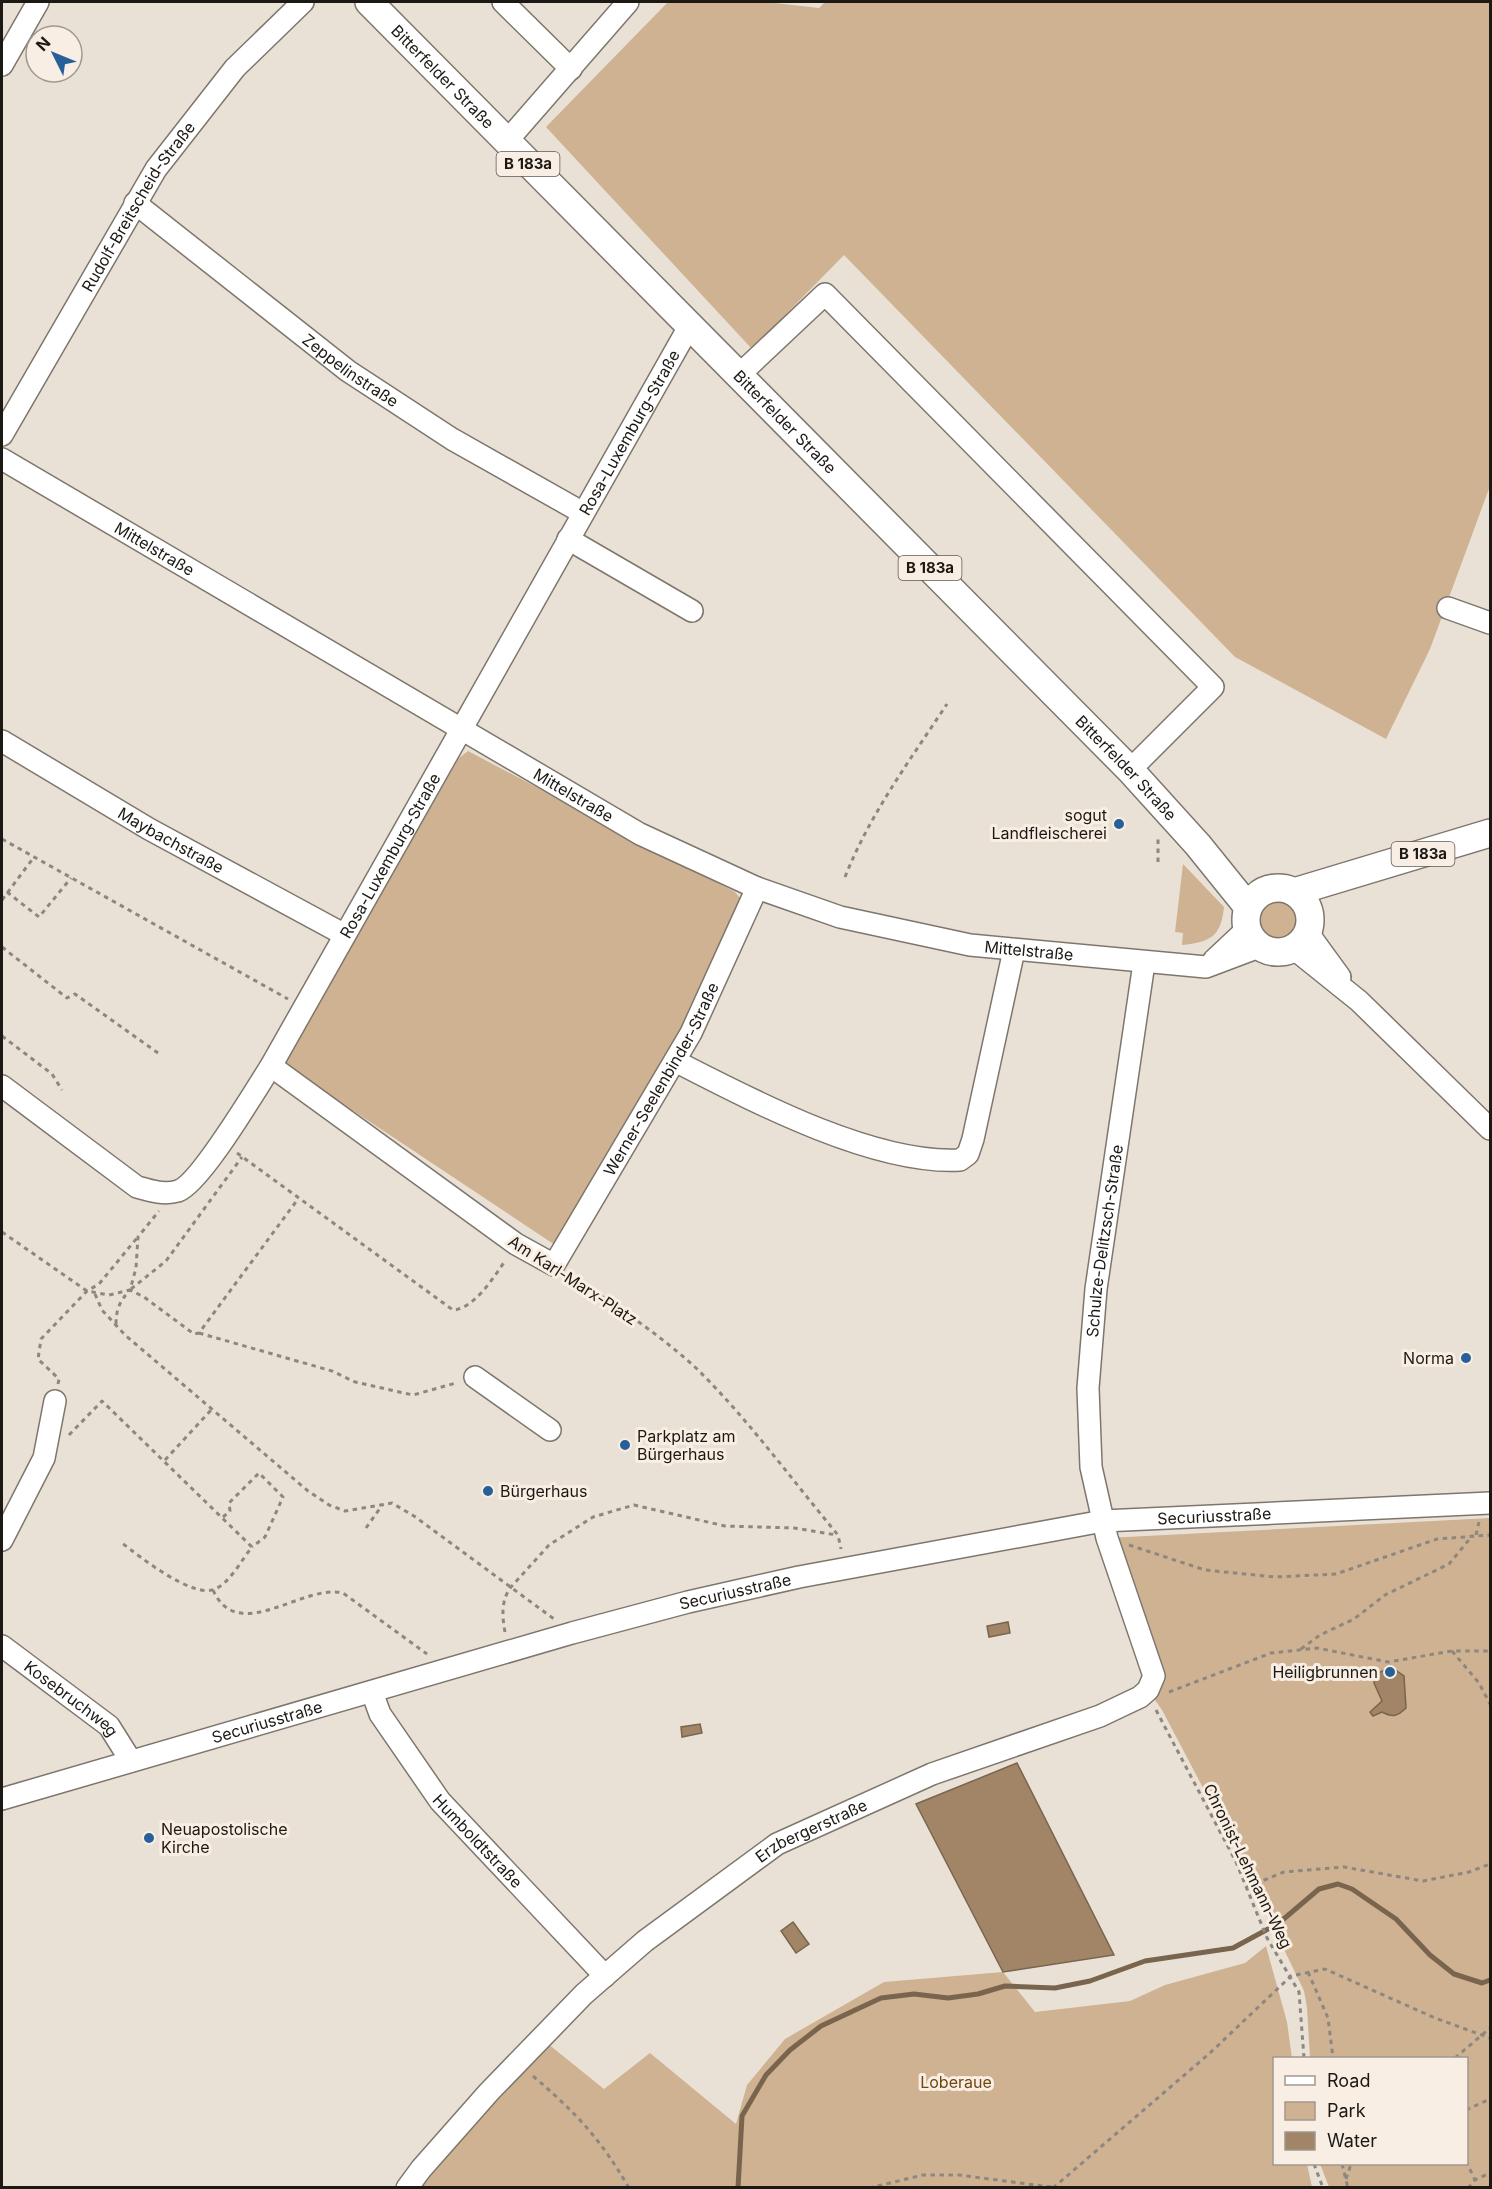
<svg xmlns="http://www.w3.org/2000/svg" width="1492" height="2189" font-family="Inter,sans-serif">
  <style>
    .green { fill: #cfb292 }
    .water { fill: #a18566; stroke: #79654e; stroke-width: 1.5 }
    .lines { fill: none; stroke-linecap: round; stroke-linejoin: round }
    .stream { stroke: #79654e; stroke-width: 5 }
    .minor-casing { stroke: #7e766c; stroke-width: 24 }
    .major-casing { stroke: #7e766c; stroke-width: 30 }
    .path { stroke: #8d877f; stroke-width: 3; stroke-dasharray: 4.5 4.5; stroke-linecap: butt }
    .minor { stroke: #fff; stroke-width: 21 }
    .major { stroke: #fff; stroke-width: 27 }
    .poi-dot { fill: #276098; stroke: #f8eee3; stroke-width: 2 }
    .labels { text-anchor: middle; stroke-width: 6; stroke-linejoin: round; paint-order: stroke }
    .shield { fill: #f8eee3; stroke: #5e5953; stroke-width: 1.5 }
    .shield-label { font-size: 15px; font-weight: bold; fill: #1c1915 }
    .street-label { font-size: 16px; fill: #1c1915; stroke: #f8eee3 }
    .poi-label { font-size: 16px; fill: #1c1915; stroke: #f8eee3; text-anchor: end }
    .park-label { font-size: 16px; fill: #6f4810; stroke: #f8eee3 }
  </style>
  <rect width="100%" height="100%" fill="#eae1d6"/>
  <!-- green -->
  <g class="green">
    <polygon points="668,2 766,2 819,8 825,2 1490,2 1490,486 1430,649 1386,739 1235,657 844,255 752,349 546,127"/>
    <polygon points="468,751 735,892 741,899 680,1031 555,1245 283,1064 459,758"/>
    <path d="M1183,864L1224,907C1221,937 1210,942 1182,945L1183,933L1175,932Z"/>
    <circle cx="1278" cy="920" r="22"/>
    <polygon points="1490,1518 1490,2187 1329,2187 1320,2164 1466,2164 1466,2058 1310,2058 1307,2008 1304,1991 1241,1860 1162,1710 1148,1690 1107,1538"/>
    <polygon points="1266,1946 1287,2022 1292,2058 1274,2058 1274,2164 1307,2164 1312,2187 408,2188 542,2039 604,2089 650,2053 736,2124 747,2085 785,2039 884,1982 1003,1972 1035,2012 1130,2001 1165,1985 1245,1963"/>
  </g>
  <!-- water -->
  <g class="water">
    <polygon points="1008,1622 1010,1633 989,1637 987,1626"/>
    <path d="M1391,1667L1404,1676L1406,1708C1398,1716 1393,1718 1382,1712L1373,1716L1370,1712L1382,1701L1374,1683L1376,1674Z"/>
    <polygon points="700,1724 702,1733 682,1737 681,1727"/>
    <polygon points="1017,1763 1114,1955 1003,1972 916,1804"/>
    <polygon points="793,1922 809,1944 796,1953 781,1931"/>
  </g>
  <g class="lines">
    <!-- stream -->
    <polyline class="stream" points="738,2188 742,2116 766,2075 790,2050 821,2026 881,1998 914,1994 948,1998 978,1994 1005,1986 1055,1988 1090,1981 1145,1961 1233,1948 1279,1923 1319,1889 1338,1884 1352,1889 1396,1919 1430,1955 1454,1974 1482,1983 1490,1980"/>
    <defs>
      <g id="minor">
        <polyline points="503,2 571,69"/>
        <polyline points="2,65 38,2"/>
        <polyline points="506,142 628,2"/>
        <path id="s1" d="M135,203L348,371L452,439L583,513"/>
        <polyline points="739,375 825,294 1213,687 1130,770"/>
        <path id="s2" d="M2,435L156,169L235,68L303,2"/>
        <path id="s3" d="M2,459L640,834L757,888L840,917L970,945L1206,967L1259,947"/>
        <polyline points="568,539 692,611"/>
        <polyline points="1448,608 1490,623"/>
        <path id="s4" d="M2,741L149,829L345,935"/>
        <polyline points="1308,933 1340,977"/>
        <polyline points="1293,948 1359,1001 1490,1129"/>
        <polyline points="1214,960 1246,930"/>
        <path d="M675,1061C751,1100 874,1165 960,1160L968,1154L973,1139L1014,950"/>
        <path id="s5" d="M271,1066L516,1244L554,1265L691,1033L757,888"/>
        <path id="s6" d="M2,1086L137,1187C151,1191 164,1195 178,1191C200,1184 256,1089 271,1066L690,325"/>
        <polyline points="475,1377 550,1430"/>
        <polyline points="2,1540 44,1458 55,1401"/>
        <path id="s7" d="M2,1646L109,1726L131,1761"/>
        <path id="s8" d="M372,1692L380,1714L440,1801L605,1976"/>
        <path id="s9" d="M2,1799L572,1633L688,1602L799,1577L1103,1521L1490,1503"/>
        <path id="s10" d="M407,2188L421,2169L489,2092L584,1994L645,1941L777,1844L932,1774L1100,1716L1140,1697L1148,1690L1154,1676L1107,1538L1091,1467L1088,1388L1096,1289L1144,963"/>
      </g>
      <g id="major">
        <path id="s11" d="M369,2L1130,770L1198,845L1248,907"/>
        <circle cx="1278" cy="920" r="32"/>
        <polyline points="1294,892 1490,833"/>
      </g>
    </defs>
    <!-- minor casing -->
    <use href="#minor" class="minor-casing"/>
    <!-- major casing -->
    <use href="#major" class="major-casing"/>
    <!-- path -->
    <g class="path">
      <polyline points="2,839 288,999"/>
      <polyline points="1158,862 1158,837"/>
      <path d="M845,877C870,814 910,760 947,704"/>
      <polyline points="7,892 39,917 71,878"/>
      <polyline points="2,900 34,857"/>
      <polyline points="2,947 67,998 75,994 158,1053"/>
      <polyline points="2,1036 52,1074 62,1090"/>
      <path d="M237,1153L453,1310C474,1309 494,1277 505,1261"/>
      <polyline points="2,1232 87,1291 109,1295 130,1290 136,1268 138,1237 159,1211"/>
      <path d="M571,1276C613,1304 658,1333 696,1368C748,1419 792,1480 838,1535L841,1549"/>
      <polyline points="131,1289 166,1261 242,1157"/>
      <polyline points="95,1294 102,1310 125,1335 308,1491 329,1505 345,1511 392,1503 414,1516 554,1619"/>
      <path d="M116,1324C116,1309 120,1301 130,1290L144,1297L194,1334L199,1333L298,1199"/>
      <polyline points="199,1333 332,1371 355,1382 413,1395 456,1383"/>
      <polyline points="58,1384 59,1379 38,1359 41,1339 87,1291 99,1284 137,1238"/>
      <path d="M69,1435L102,1401L252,1547C242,1559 230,1583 215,1589C193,1599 140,1557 122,1543"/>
      <polyline points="165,1460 212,1409"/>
      <polyline points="223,1517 230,1511 229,1503 259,1473 283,1497 265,1537 252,1547"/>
      <polyline points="366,1528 383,1504"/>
      <polyline points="1476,1535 1479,1522"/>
      <polyline points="1129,1545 1205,1570 1275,1577 1336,1574 1437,1539 1490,1535"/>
      <path d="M213,1590C238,1646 303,1583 343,1593L427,1654"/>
      <path d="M505,1632C502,1616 501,1600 511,1587L549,1545L593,1517L634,1505L725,1526L794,1528L837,1535"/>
      <polyline points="1301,1649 1320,1635 1354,1619 1385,1595 1449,1564 1473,1535"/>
      <polyline points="1452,1651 1479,1683 1490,1704"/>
      <polyline points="1169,1692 1271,1653 1317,1648 1388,1662 1452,1651 1490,1651"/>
      <polyline points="1156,1710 1236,1862 1267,1938 1299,1992 1304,2058"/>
      <polyline points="1247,1887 1284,1872 1344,1867 1423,1881 1469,1872 1490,1864"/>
      <polyline points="1308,1972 1328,2018 1333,2058"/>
      <polyline points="1455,2058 1490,2028"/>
      <path d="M533,2076C576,2113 600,2138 629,2188"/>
      <polyline points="1466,2110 1490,2099"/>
      <polyline points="1466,2161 1475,2180"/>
      <polyline points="1314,2164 1323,2188"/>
      <polyline points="1342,2164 1348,2188"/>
      <polyline points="1346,2179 1351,2164"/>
      <polyline points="869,2188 923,2175 959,2175 1058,2188"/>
      <polyline points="1053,2188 1210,2053 1291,1976 1325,1969 1435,2018 1490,2038"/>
      <polyline points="1468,2188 1475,2180 1490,2173"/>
    </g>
    <!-- minor -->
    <use href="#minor" class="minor"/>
    <!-- major -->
    <use href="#major" class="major"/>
  </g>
  <!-- markers -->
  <g class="poi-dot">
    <circle cx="1119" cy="824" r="6"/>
    <circle cx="1466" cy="1358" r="6"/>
    <circle cx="625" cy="1445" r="6"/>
    <circle cx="488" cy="1491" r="6"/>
    <circle cx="1390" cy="1672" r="6"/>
    <circle cx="149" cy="1838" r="6"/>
  </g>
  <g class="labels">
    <!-- shield labels -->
    <g class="shield">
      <rect x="496.5" y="152" width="63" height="24" rx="4.5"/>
      <rect x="898.5" y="556" width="63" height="24" rx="4.5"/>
      <rect x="1391.5" y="842" width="63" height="24" rx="4.5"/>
    </g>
    <g class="shield-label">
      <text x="528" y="169">B 183a</text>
      <text x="930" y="573">B 183a</text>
      <text x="1423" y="859">B 183a</text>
    </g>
    <!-- street labels -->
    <g class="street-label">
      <text dy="6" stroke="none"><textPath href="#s11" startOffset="105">Bitterfelder Straße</textPath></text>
      <text dy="6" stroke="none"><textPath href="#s2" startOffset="266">Rudolf-Breitscheid-Straße</textPath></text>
      <text dy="6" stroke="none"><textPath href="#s1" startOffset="273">Zeppelinstraße</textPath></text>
      <text dy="6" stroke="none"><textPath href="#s11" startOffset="591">Bitterfelder Straße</textPath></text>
      <text dy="6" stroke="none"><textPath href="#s6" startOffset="1095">Rosa-Luxemburg-Straße</textPath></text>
      <text dy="6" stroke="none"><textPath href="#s3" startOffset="177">Mittelstraße</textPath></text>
      <text dy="6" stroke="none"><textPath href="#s11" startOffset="1077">Bitterfelder Straße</textPath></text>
      <text dy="6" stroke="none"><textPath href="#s3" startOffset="663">Mittelstraße</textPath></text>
      <text dy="6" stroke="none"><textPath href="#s4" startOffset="196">Maybachstraße</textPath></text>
      <text dy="6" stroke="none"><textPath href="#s6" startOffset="609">Rosa-Luxemburg-Straße</textPath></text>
      <text dy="6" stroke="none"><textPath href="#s3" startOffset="1149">Mittelstraße</textPath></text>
      <text dy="6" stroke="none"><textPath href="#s5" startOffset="561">Werner-Seelenbinder-Straße</textPath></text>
      <text dy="6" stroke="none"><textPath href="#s10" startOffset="1371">Schulze-Delitzsch-Straße</textPath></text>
      <text transform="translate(573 1280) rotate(33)" y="6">Am Karl-Marx-Platz</text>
      <text dy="6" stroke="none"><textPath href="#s9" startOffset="1248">Securiusstraße</textPath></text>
      <text dy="6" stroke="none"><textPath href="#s9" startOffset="762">Securiusstraße</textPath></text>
      <text dy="6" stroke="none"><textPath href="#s7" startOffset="87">Kosebruchweg</textPath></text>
      <text dy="6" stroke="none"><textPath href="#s9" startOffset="276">Securiusstraße</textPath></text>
      <text dy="6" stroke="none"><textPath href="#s10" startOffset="544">Erzbergerstraße</textPath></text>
      <text dy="6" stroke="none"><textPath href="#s8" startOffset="184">Humboldtstraße</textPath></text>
      <text transform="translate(1248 1866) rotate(64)" y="6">Chronist-Lehmann-Weg</text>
    </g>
    <!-- poi labels -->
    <g class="poi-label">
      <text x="1107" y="821">sogut<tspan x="1107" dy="18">Landfleischerei</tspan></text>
      <text x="1454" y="1364">Norma</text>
      <text x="637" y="1442" text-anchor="start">Parkplatz am<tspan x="637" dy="18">Bürgerhaus</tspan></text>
      <text x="500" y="1497" text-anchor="start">Bürgerhaus</text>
      <text x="1378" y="1678">Heiligbrunnen</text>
      <text x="161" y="1835" text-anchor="start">Neuapostolische<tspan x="161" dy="18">Kirche</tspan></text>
    </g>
    <!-- park labels -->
    <g class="park-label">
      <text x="956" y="2088">Loberaue</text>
    </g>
  </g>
  <!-- border -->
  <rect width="1492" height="2189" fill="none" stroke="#1c1915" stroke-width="6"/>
  <!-- legend -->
  <rect x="1273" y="2057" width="195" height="108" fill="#f8eee3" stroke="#a09991" stroke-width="1.5"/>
  <rect x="1285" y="2076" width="30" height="9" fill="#ffffff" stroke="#a09991" stroke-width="1.5"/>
  <text x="1327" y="2087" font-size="18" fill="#1c1915">Road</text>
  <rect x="1285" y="2102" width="30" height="18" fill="#cfb292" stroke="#a09991" stroke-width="1.5"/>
  <text x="1327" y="2117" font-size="18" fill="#1c1915">Park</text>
  <rect x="1285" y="2132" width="30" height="18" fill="#a18566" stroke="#a09991" stroke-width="1.5"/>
  <text x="1327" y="2147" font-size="18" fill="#1c1915">Water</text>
  <!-- north arrow -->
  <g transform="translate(54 54) rotate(313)"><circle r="28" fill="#f8eee3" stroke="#a09991" stroke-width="1.5"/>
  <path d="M0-4.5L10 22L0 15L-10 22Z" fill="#276098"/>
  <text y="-9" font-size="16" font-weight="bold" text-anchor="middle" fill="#1c1915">N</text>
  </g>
</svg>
